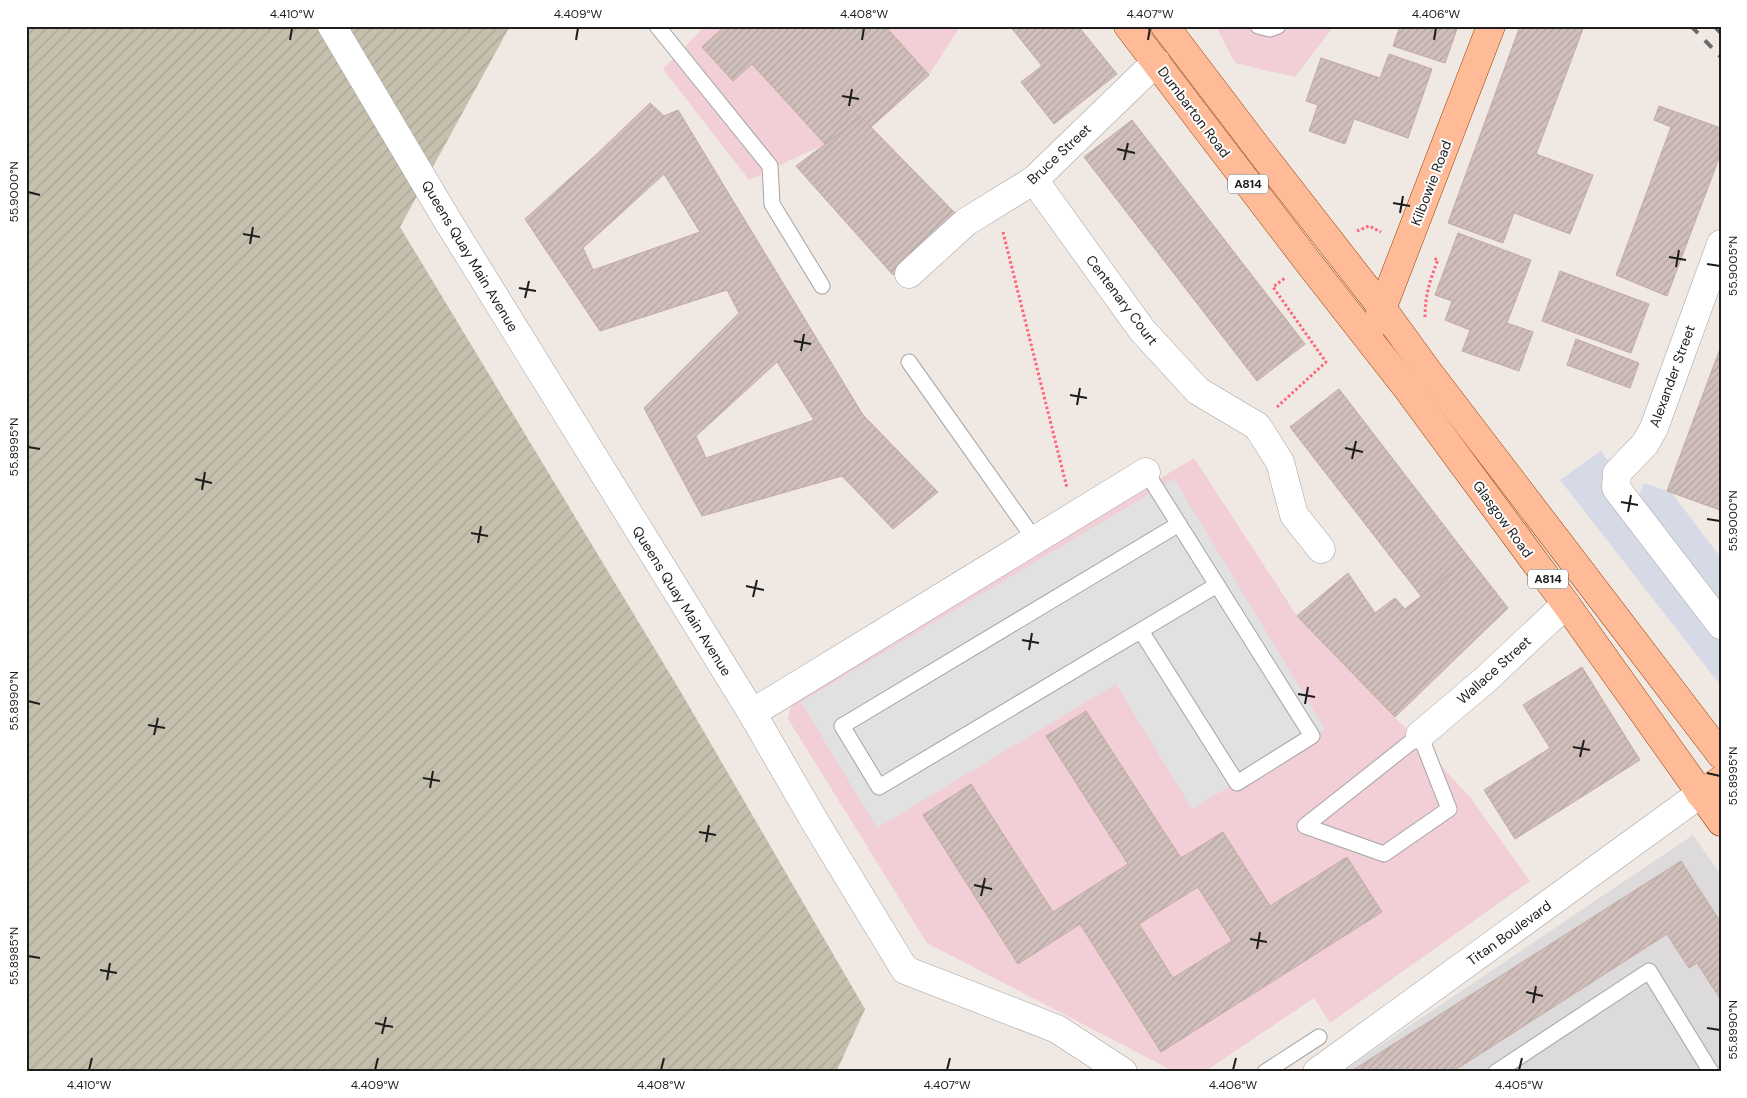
<svg xmlns="http://www.w3.org/2000/svg" width="1747" height="1098" font-family="'DM Sans',sans-serif">
  <style>
    .residential { fill: #dcdadb }
    .commercial { fill: #f2cfd6 }
    .construction { fill: url(#construction-furrows) }
    .parking { fill: #e1e1e1 }
    .plaza { fill: #d6dae6 }
    .building { fill: url(#building-hatch); stroke: #c3aaa3; fill-rule: evenodd }
    .lines { fill: none; stroke-linecap: round; stroke-linejoin: round }
    .lane-casing { stroke: #a4a4a4; stroke-width: 17 }
    .street-casing { stroke: #a4a4a4; stroke-width: 29 }
    .primary-casing { stroke: #974200; stroke-width: 29 }
    .path { stroke: #ff6478; stroke-width: 3; stroke-dasharray: 2.5 2.5; stroke-linecap: butt }
    .lane { stroke: #fff; stroke-width: 15 }
    .street { stroke: #fff; stroke-width: 28 }
    .primary { stroke: #ffbb98; stroke-width: 28 }
    .rail { stroke: #6b6b6b; stroke-width: 4; stroke-dasharray: 10 10; stroke-linecap: butt }
    .ticks { fill: none; stroke: #1d1d1d; stroke-width: 2 }
    .labels { text-anchor: middle; stroke-width: 4; stroke-linejoin: round; paint-order: stroke }
    .shield { fill: #fff; stroke: #616161; stroke-width: 1 }
    .shield-label { font-size: 12px; font-weight: bold; fill: #1d1d1d }
    .street-label { font-size: 14px; fill: #1d1d1d; stroke: #fff }
    .neatline { fill: none; stroke: #1d1d1d; stroke-width: 2 }
    .ticks-label { font-size: 12px; text-anchor: middle; fill: #1d1d1d }
  </style>
  <defs>
    <pattern id="construction-furrows" width="10" height="10" patternUnits="userSpaceOnUse" patternTransform="scale(1.25)"><rect width="10" height="10" fill="#c5bfad"/><path d="M-1 1l2-2M0 10L10 0M9 11l2-2" fill="none" stroke="#a9a494"/></pattern>
    <pattern id="building-hatch" width="6" height="6" patternUnits="userSpaceOnUse" patternTransform="scale(1.25)"><rect width="6" height="6" fill="#d0bfbb"/><path d="M-1 1l2-2M0 6l6-6M5 7l2-2" fill="none" stroke="#b2a4a0"/></pattern>
  </defs>
  <rect width="100%" height="100%" fill="#f0e8e2"/>
  <!-- residential -->
  <polygon class="residential" points="1693,835 1721,875 1721,1072 1341,1072"/>
  <!-- commercial -->
  <g class="commercial">
    <polygon points="705,26 960,26 929,75 871,127 861,117 825,144 749,180 663,69"/>
    <polygon points="1216,26 1334,26 1295,77 1235,63"/>
    <polygon points="1194,458 1297,616 1395,717 1470,797 1530,881 1330,1023 1314,998 1204,1072 1175,1072 927,943 788,719 792,700"/>
  </g>
  <!-- construction -->
  <polygon class="construction" points="26,26 510,26 400,227 682,694 865,1009 838,1068 834,1072 26,1072"/>
  <!-- parking -->
  <polygon class="parking" points="1174,479 1325,729 1192,809 1116,684 877,828 801,702"/>
  <!-- plaza -->
  <polygon class="plaza" points="1601,451 1637,501 1644,483 1671,492 1721,558 1721,686 1560,480"/>
  <!-- building -->
  <g class="building">
    <polygon points="725,26 885,26 929,75 871,127 861,117 825,144 752,64 733,81 702,47"/>
    <polygon points="1010,26 1078,26 1117,74 1054,124 1021,82 1042,66"/>
    <polygon points="1400,26 1458,26 1445,63 1393,46"/>
    <polygon points="1520,26 1584,26 1536,154 1593,175 1570,234 1514,213 1503,243 1448,223"/>
    <polygon points="1389,54 1432,69 1408,138 1354,119 1345,144 1309,131 1318,105 1306,101 1321,58 1380,78"/>
    <path d="M650,103L664,116L678,110L863,415L938,492L893,529L842,476L702,516L644,408L739,313L727,290L600,331L525,219L597,154ZM664,174L700,232L593,270L583,248ZM777,362L814,420L706,458L696,436Z"/>
    <polygon points="1659,106 1721,128 1721,153 1667,296 1616,275 1671,127 1654,120"/>
    <polygon points="861,117 956,214 893,275 796,166"/>
    <polygon points="1132,120 1305,344 1257,381 1084,157"/>
    <polygon points="1458,233 1531,260 1507,323 1533,332 1519,371 1462,351 1470,330 1445,320 1452,301 1435,295"/>
    <polygon points="1560,271 1649,304 1631,353 1542,321"/>
    <polygon points="1576,339 1639,363 1630,388 1567,365"/>
    <polygon points="1721,346 1721,507 1720,510 1667,491"/>
    <polygon points="1339,389 1469,558 1421,596 1290,427"/>
    <polygon points="1469,558 1508,608 1395,717 1297,616 1348,573 1375,613 1395,598 1405,609"/>
    <polygon points="1582,667 1640,760 1515,839 1484,790 1550,748 1523,705"/>
    <path d="M1086,711L1181,858L1223,832L1270,906L1347,857L1382,912L1161,1052L1080,924L1018,964L923,815L971,784L1053,912L1128,864L1046,736ZM1198,887L1232,941L1173,978L1139,924Z"/>
    <polygon points="1681,861 1721,923 1721,1000 1697,963 1689,968 1667,934 1452,1072 1350,1072"/>
  </g>
  <g class="lines">
    <defs>
      <g id="lane">
        <polyline points="657,26 770,166 772,204 822,286"/>
        <polyline points="1258,26 1270,29 1278,26"/>
        <polyline points="909,362 1035,540"/>
        <polyline points="1179,524 842,726 879,787 1217,585"/>
        <polyline points="1141,631 1237,783 1312,736 1146,472"/>
        <polygon points="1420,735 1449,809 1384,854 1305,826"/>
        <polyline points="1265,1072 1319,1037"/>
        <polyline points="1496,1072 1649,971 1711,1072"/>
      </g>
      <g id="street">
        <polyline points="332,26 446,218 752,713 815,822 905,970 1057,1029 1123,1072"/>
        <polyline points="1034,180 1142,330 1198,391 1257,426 1280,462 1294,515 1321,549"/>
        <polyline points="1721,244 1654,428 1645,444 1617,473 1616,488 1721,625"/>
        <polyline points="909,274 966,222 1034,180 1156,62"/>
        <polyline points="752,713 1146,472"/>
        <polyline points="1420,735 1485,680 1566,604"/>
        <polyline points="1317,1072 1700,794"/>
      </g>
      <g id="primary">
        <polyline points="1128,26 1308,262 1406,387 1566,604 1721,822"/>
        <polyline points="1165,26 1263,155 1382,308 1427,370 1721,755"/>
        <polyline points="1377,322 1491,26"/>
        <polyline points="1700,794 1721,780"/>
      </g>
    </defs>
    <!-- lane casing -->
    <use href="#lane" class="lane-casing"/>
    <!-- street casing -->
    <use href="#street" class="street-casing"/>
    <!-- primary casing -->
    <use href="#primary" class="primary-casing"/>
    <!-- path -->
    <g class="path">
      <polyline points="1357,231 1369,226 1381,232"/>
      <polyline points="1003,232 1067,488"/>
      <path d="M1425,317C1425,296 1430,279 1438,260L1433,258"/>
      <polyline points="1277,407 1326,362 1273,287 1285,278"/>
    </g>
    <!-- lane -->
    <use href="#lane" class="lane"/>
    <!-- street -->
    <use href="#street" class="street"/>
    <!-- primary -->
    <use href="#primary" class="primary"/>
    <!-- rail -->
    <g class="rail">
      <polyline points="1691,26 1721,57"/>
      <polyline points="1714,26 1721,33"/>
    </g>
  </g>
  <!-- ticks -->
  <path class="ticks" d="M290,40L292,28M576,40L578,28M862,40L864,28M1148,40L1150,28M1434,40L1436,28M842,96L859,99M849,106L852,89M1117,149L1135,153M1124,160L1128,143M28,192L40,195M1393,203L1410,206M1400,213L1403,196M243,234L260,237M250,244L253,227M1669,257L1686,260M1707,264L1720,266M1676,267L1679,250M519,288L536,291M525,298L529,281M794,341L811,344M801,351L804,334M1070,395L1087,398M1077,405L1080,388M28,447L40,449M1345,448L1363,452M1352,459L1356,441M195,479L212,483M202,490L205,472M1621,502L1638,505M1628,512L1631,495M1707,519L1720,521M471,533L488,536M478,543L481,526M746,586L764,590M753,597L757,580M1022,640L1039,643M1029,650L1032,633M1298,694L1315,697M28,701L40,704M1305,704L1308,687M148,725L165,728M154,735L158,718M1573,747L1590,750M1580,757L1584,740M1707,773L1720,776M423,778L440,781M430,788L433,771M699,832L716,835M706,842L709,825M974,885L992,889M981,896L985,878M1250,939L1267,942M1257,949L1260,932M28,956L40,958M100,970L117,973M107,980L110,963M1526,992L1543,996M1533,1003L1536,986M375,1023L393,1027M1707,1028L1720,1030M382,1034L386,1017M89,1070L92,1058M375,1070L378,1058M661,1070L664,1058M947,1070L950,1058M1233,1070L1236,1058M1519,1070L1522,1058"/>
  <g class="labels">
    <!-- shield labels -->
    <g class="shield">
      <rect x="1228" y="174.5" width="40" height="19" rx="4"/>
      <rect x="1528" y="569.5" width="40" height="19" rx="4"/>
    </g>
    <g class="shield-label">
      <text x="1248" y="188">A814</text>
      <text x="1548" y="583">A814</text>
    </g>
    <!-- street labels -->
    <g class="street-label">
      <text transform="translate(1194 112) rotate(53)" y="5">Dumbarton Road</text>
      <text transform="translate(1059 154) rotate(-43)" y="5">Bruce Street</text>
      <text transform="translate(1431 183) rotate(-69)" y="5">Kilbowie Road</text>
      <text transform="translate(470 256) rotate(59)" y="5">Queens Quay Main Avenue</text>
      <text transform="translate(1122 300) rotate(53)" y="5">Centenary Court</text>
      <text transform="translate(1672 376) rotate(-70)" y="5">Alexander Street</text>
      <text transform="translate(1503 519) rotate(54)" y="5">Glasgow Road</text>
      <text transform="translate(682 601) rotate(58)" y="5">Queens Quay Main Avenue</text>
      <text transform="translate(1494 670) rotate(-42)" y="5">Wallace Street</text>
      <text transform="translate(1509 933) rotate(-36)" y="5">Titan Boulevard</text>
    </g>
  </g>
  <!-- border -->
  <rect width="1747" height="1098" fill="none" stroke="#ffffff" stroke-width="55"/>
  <rect x="28" y="28" width="1692" height="1042" class="neatline"/>
  <g class="ticks-label">
    <text x="292" y="18">4.410°W</text>
    <text x="578" y="18">4.409°W</text>
    <text x="864" y="18">4.408°W</text>
    <text x="1150" y="18">4.407°W</text>
    <text x="1436" y="18">4.406°W</text>
    <text transform="translate(14 192) rotate(-90)" y="4">55.9000°N</text>
    <text transform="translate(1733 266) rotate(-90)" y="4">55.9005°N</text>
    <text transform="translate(14 447) rotate(-90)" y="4">55.8995°N</text>
    <text transform="translate(1733 521) rotate(-90)" y="4">55.9000°N</text>
    <text transform="translate(14 701) rotate(-90)" y="4">55.8990°N</text>
    <text transform="translate(1733 776) rotate(-90)" y="4">55.8995°N</text>
    <text transform="translate(14 956) rotate(-90)" y="4">55.8985°N</text>
    <text transform="translate(1733 1030) rotate(-90)" y="4">55.8990°N</text>
    <text x="89" y="1089">4.410°W</text>
    <text x="375" y="1089">4.409°W</text>
    <text x="661" y="1089">4.408°W</text>
    <text x="947" y="1089">4.407°W</text>
    <text x="1233" y="1089">4.406°W</text>
    <text x="1519" y="1089">4.405°W</text>
  </g>
</svg>
